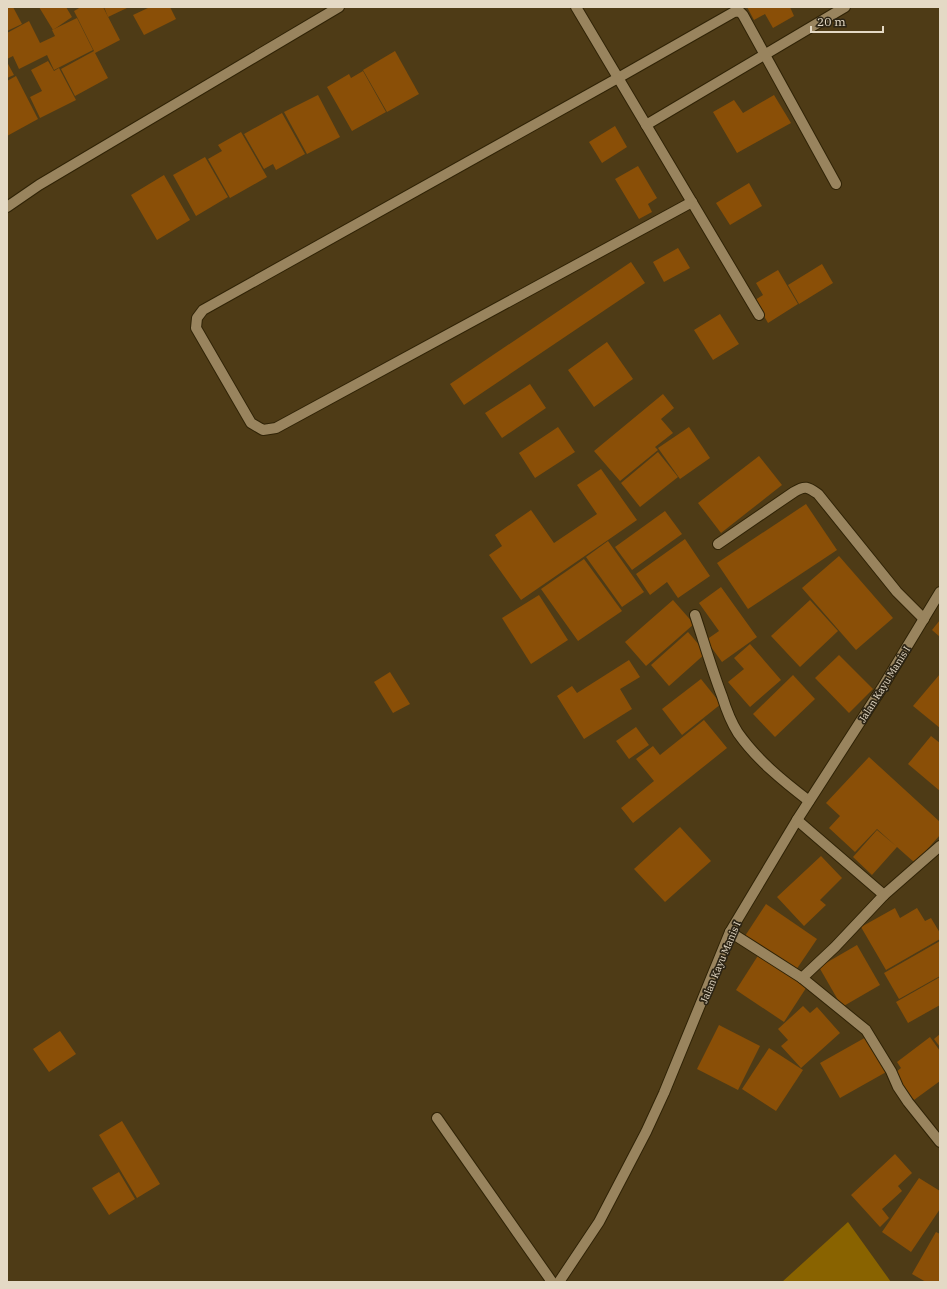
<svg xmlns="http://www.w3.org/2000/svg" width="947" height="1289" font-family="'IBM Plex Serif',serif">
  <style>
    .forest { fill: #896300 }
    .building { fill: #8a4f07 }
    .lines { fill: none; stroke-linecap: round; stroke-linejoin: round }
    .minor-casing { stroke: #302306; stroke-width: 12 }
    .minor { stroke: #99845e; stroke-width: 10 }
    .labels { text-anchor: middle; stroke-width: 3.5; stroke-linejoin: round; paint-order: stroke }
    .street-label { font-size: 10px; fill: #e4d9c5; stroke: #2c2414 }
  </style>
  <rect width="100%" height="100%" fill="#4e3b16"/>
  <!-- forest -->
  <polygon class="forest" points="848,1222 891,1282 782,1282"/>
  <!-- building -->
  <g class="building">
    <polygon points="7,7 13,7 22,24 7,31"/>
    <polygon points="39,7 66,7 72,17 53,30"/>
    <polygon points="81,7 103,7 120,40 95,53 108,78 75,96 61,69 94,51 74,11"/>
    <polygon points="104,7 129,7 108,17"/>
    <polygon points="150,7 170,7 176,19 144,35 133,15"/>
    <polygon points="747,7 790,7 794,16 773,28 765,14 754,20"/>
    <polygon points="77,18 93,50 54,70 47,55 19,69 13,56 7,59 7,33 29,21 40,43 55,36 52,30"/>
    <polygon points="395,51 419,94 387,112 363,70"/>
    <polygon points="48,61 54,71 59,68 76,100 40,118 30,97 42,91 31,70"/>
    <polygon points="7,62 14,75 7,78"/>
    <polygon points="363,71 386,112 352,131 327,87 349,74 351,78"/>
    <polygon points="16,76 38,119 7,136 7,81"/>
    <polygon points="318,95 340,137 307,154 284,112"/>
    <polygon points="774,95 791,123 737,153 713,112 734,100 743,113"/>
    <polygon points="282,113 305,154 276,170 273,164 264,169 244,134"/>
    <polygon points="615,126 627,147 602,163 589,142"/>
    <polygon points="241,132 267,177 230,198 208,159 222,151 218,145"/>
    <polygon points="205,157 228,197 196,216 173,175"/>
    <polygon points="638,166 657,198 648,204 652,212 639,219 615,179"/>
    <polygon points="164,175 190,220 157,240 131,195"/>
    <polygon points="749,183 762,206 730,225 716,203"/>
    <polygon points="678,248 690,268 664,282 653,262"/>
    <polygon points="631,262 645,283 464,405 450,384"/>
    <polygon points="822,264 833,283 799,304 788,285"/>
    <polygon points="778,270 798,304 768,323 755,300 763,295 756,283"/>
    <polygon points="720,314 739,344 713,360 694,330"/>
    <polygon points="607,342 633,379 594,407 568,370"/>
    <polygon points="530,384 546,408 502,438 485,413"/>
    <polygon points="663,394 674,408 661,419 673,433 655,447 658,450 620,481 594,451"/>
    <polygon points="558,427 575,452 535,478 519,453"/>
    <polygon points="689,427 710,458 680,479 658,448"/>
    <polygon points="658,452 678,477 640,507 621,483"/>
    <polygon points="759,456 782,485 721,533 698,503"/>
    <polygon points="601,469 637,520 521,600 489,555 502,546 495,535 531,510 554,543 597,514 577,485"/>
    <polygon points="806,504 837,550 748,609 717,563"/>
    <polygon points="665,511 682,534 632,570 615,547"/>
    <polygon points="685,539 710,576 678,598 667,582 650,595 636,574"/>
    <polygon points="608,541 644,592 622,607 586,557"/>
    <polygon points="839,556 893,618 856,650 802,588"/>
    <polygon points="584,559 622,611 578,641 541,589"/>
    <polygon points="721,587 757,637 722,662 706,640 719,631 699,603"/>
    <polygon points="539,595 568,640 531,664 502,618"/>
    <polygon points="673,600 694,624 646,666 625,642"/>
    <polygon points="810,600 838,631 800,667 771,636"/>
    <polygon points="940,620 940,637 932,630"/>
    <polygon points="688,632 706,653 669,686 651,665"/>
    <polygon points="750,644 781,680 750,707 728,682 744,669 734,658"/>
    <polygon points="839,655 873,689 849,713 815,678"/>
    <polygon points="629,660 640,677 620,689 632,709 584,739 557,696 572,686 577,693"/>
    <polygon points="390,672 410,704 393,713 374,682"/>
    <polygon points="940,674 940,728 913,706"/>
    <polygon points="793,675 815,699 775,737 753,714"/>
    <polygon points="701,679 721,704 682,735 662,709"/>
    <polygon points="704,720 727,748 633,823 621,808 654,781 636,759 653,746 660,755"/>
    <polygon points="636,727 649,745 629,759 616,741"/>
    <polygon points="931,736 940,743 940,791 908,764"/>
    <polygon points="869,757 940,822 940,835 915,863 897,847 872,875 853,857 877,830 896,846 877,829 855,852 829,828 840,816 826,803"/>
    <polygon points="680,827 711,861 665,902 634,869"/>
    <polygon points="821,856 842,878 820,900 826,905 804,926 777,897"/>
    <polygon points="766,904 817,939 796,970 745,936"/>
    <polygon points="895,908 900,918 917,908 925,921 931,918 940,933 940,939 886,970 861,927"/>
    <polygon points="940,941 940,976 899,999 884,973"/>
    <polygon points="857,945 880,985 842,1007 819,967"/>
    <polygon points="759,954 808,985 784,1022 736,990"/>
    <polygon points="940,977 940,1005 908,1023 896,1002"/>
    <polygon points="803,1006 810,1013 817,1007 840,1033 801,1068 781,1046 788,1040 778,1029"/>
    <polygon points="719,1025 760,1046 738,1090 697,1069"/>
    <polygon points="60,1031 76,1054 49,1072 33,1049"/>
    <polygon points="940,1034 940,1047 934,1039"/>
    <polygon points="868,1036 888,1071 840,1098 820,1063"/>
    <polygon points="930,1037 940,1051 940,1081 914,1100 895,1073 901,1068 897,1062"/>
    <polygon points="769,1048 803,1070 776,1111 742,1089"/>
    <polygon points="122,1121 160,1184 137,1198 99,1135"/>
    <polygon points="895,1154 912,1173 898,1186 902,1191 882,1209 889,1218 880,1227 851,1195"/>
    <polygon points="119,1172 135,1199 109,1215 92,1188"/>
    <polygon points="919,1178 940,1191 940,1209 911,1252 882,1232"/>
    <polygon points="936,1232 940,1234 940,1282 926,1282 912,1274"/>
  </g>
  <g class="lines">
    <defs>
      <g id="minor">
        <polyline points="576,7 759,315"/>
        <polyline points="646,125 845,7"/>
        <polyline points="692,202 276,428 263,430 251,423 196,328 197,318 203,310 618,78 734,12 739,11 743,15 836,184"/>
        <polyline points="7,207 39,185 339,7"/>
        <path d="M718,544L794,492C805,485 808,487 818,494L897,592L924,619"/>
        <path d="M695,615C704,642 712,670 722,696C726,709 731,722 738,733C757,760 783,781 809,801"/>
        <polyline points="797,820 884,895"/>
        <polyline points="730,932 802,978 866,1030 891,1071 898,1087 908,1102 940,1142"/>
        <polyline points="802,978 835,947 884,895 940,846"/>
        <polyline points="437,1118 552,1282"/>
        <polyline points="559,1282 599,1222 646,1132 664,1093 730,932 797,820 882,688 940,592"/>
      </g>
    </defs>
    <!-- minor casing -->
    <use href="#minor" class="minor-casing"/>
    <!-- minor -->
    <use href="#minor" class="minor"/>
  </g>
  <g class="labels">
    <!-- street labels -->
    <g class="street-label">
      <text transform="translate(884 684) rotate(-58)" y="4">Jalan Kayu Manis I</text>
      <text transform="translate(720 962) rotate(-67)" y="4">Jalan Kayu Manis I</text>
    </g>
  </g>
  <!-- border -->
  <rect width="947" height="1289" fill="none" stroke="#e4d9c5" stroke-width="16"/>
  <!-- scale -->
  <path d="M811 26v6h72v-6" fill="none" stroke="#e4d9c5" stroke-width="2"/>
  <text x="817" y="26" font-size="12" fill="#e4d9c5" stroke="#2c2414" stroke-width="3" paint-order="stroke">20 m</text>
</svg>
